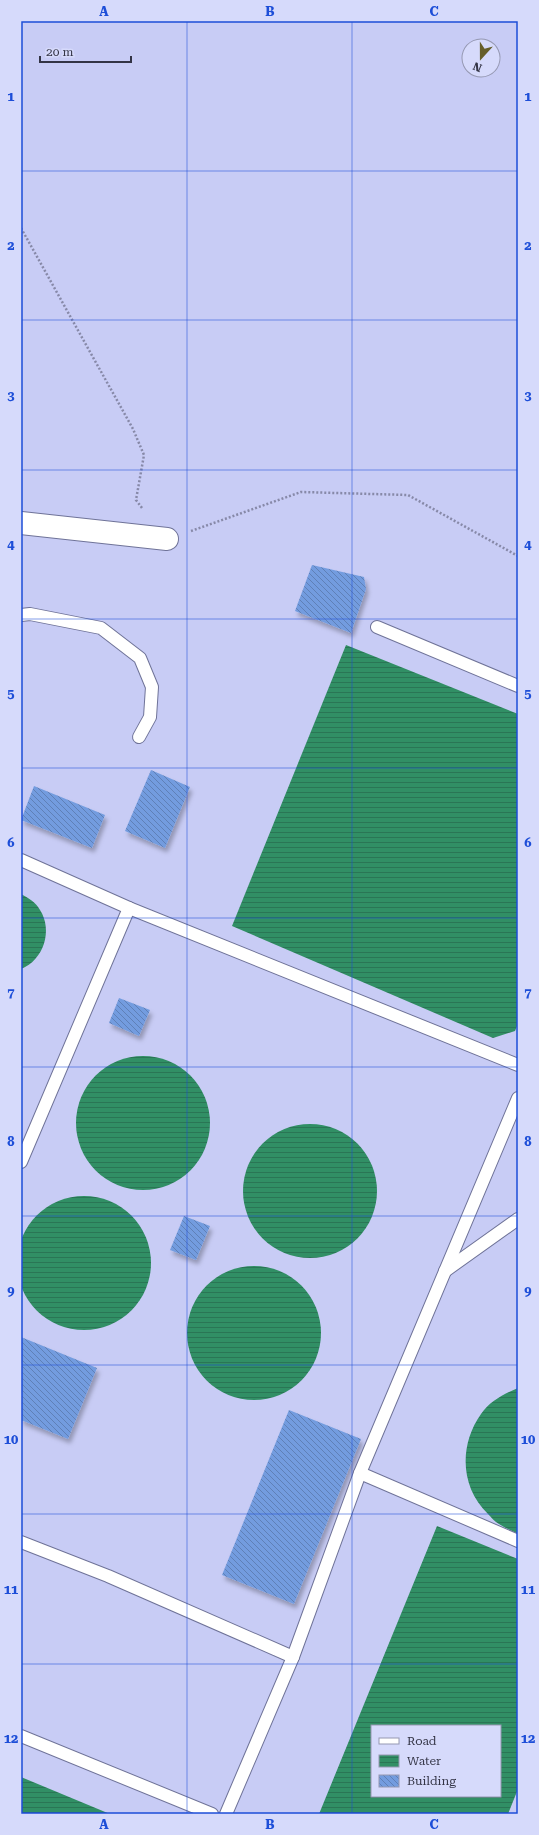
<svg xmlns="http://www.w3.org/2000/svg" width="539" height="1835" font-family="'Roboto Serif',serif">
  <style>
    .water { fill: url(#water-rules); fill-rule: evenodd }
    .building { fill: url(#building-back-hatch); filter: url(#shadow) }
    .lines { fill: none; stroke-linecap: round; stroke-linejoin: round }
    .lane-casing { stroke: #6f7398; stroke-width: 14 }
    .street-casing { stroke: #6f7398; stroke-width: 24 }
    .path { stroke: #8789a8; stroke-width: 2.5; stroke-dasharray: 2 2; stroke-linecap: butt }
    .lane { stroke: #fff; stroke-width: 12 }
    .street { stroke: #fff; stroke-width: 22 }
    .grid { fill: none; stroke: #1d4ed8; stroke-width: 1; stroke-opacity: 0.55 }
    .neatline { fill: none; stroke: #1d4ed8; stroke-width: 1.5 }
    .grid-label { font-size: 13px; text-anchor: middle; font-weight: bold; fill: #1d4ed8 }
  </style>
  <defs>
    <pattern id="water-rules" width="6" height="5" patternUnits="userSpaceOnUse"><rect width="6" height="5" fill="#318f65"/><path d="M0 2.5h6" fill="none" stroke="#2a7655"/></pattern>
    <pattern id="building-back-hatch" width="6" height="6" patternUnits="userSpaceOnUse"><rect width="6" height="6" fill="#739cdf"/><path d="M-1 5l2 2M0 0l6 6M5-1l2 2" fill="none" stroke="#5f80b7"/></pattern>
    <filter id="shadow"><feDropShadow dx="2.5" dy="4.5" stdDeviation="2" flood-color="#0004"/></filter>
  </defs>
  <rect width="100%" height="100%" fill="#c8ccf5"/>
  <!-- water -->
  <g class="water">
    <polygon points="346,645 518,714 518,1024 515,1031 493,1038 232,926"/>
    <path d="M21,894C28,898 36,902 40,910C53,930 44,960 21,969Z"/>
    <circle cx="143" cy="1123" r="67"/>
    <circle cx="310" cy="1191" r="67"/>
    <circle cx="84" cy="1263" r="67"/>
    <circle cx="254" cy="1333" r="67"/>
    <path d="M518,1388V1534C512,1531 505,1528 499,1524C495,1522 491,1517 488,1514C460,1487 459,1445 481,1414C490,1401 504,1394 518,1388Z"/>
    <path d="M437,1526L518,1559V1789L508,1814H319ZM372,1726H500V1796H372Z"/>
    <polygon points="21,1777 110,1814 21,1814"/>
  </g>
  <!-- building -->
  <g class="building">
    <polygon points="312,565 364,577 366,589 351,633 295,611"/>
    <polygon points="151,770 190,787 165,848 125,831"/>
    <polygon points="34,786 105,815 92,848 21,820"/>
    <polygon points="119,998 150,1010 139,1036 109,1023"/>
    <polygon points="184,1216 210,1226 196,1260 170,1250"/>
    <polygon points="21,1337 97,1368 68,1439 21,1420"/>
    <polygon points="289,1410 361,1439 294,1604 222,1575"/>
  </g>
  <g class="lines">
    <defs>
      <g id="lane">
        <polyline points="21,615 30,614 101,628 140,658 152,687 150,717 139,737"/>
        <polyline points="377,627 518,686"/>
        <polyline points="21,860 129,908"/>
        <polyline points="21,1162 129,908 518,1065"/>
        <polyline points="445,1271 518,1219"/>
        <polyline points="360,1473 518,1541"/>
        <polyline points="21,1542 108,1576 293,1657"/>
        <polyline points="21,1736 212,1814"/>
        <polyline points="226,1814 293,1657 360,1473 518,1098"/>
      </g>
      <polyline id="street" points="21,523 167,539"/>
    </defs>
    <!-- lane casing -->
    <use href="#lane" class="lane-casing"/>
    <!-- street casing -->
    <use href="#street" class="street-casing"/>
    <!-- path -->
    <g class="path">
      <polyline points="21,228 133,429 144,455 136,500 142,508"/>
      <polyline points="191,531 301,492 408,495 518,556"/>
    </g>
    <!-- lane -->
    <use href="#lane" class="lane"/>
    <!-- street -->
    <use href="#street" class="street"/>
  </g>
  <!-- grid -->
  <path class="grid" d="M187,21V1814M352,21V1814M21,171H518M21,320H518M21,470H518M21,619H518M21,768H518M21,918H518M21,1067H518M21,1216H518M21,1365H518M21,1514H518M21,1664H518"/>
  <!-- border -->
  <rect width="539" height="1835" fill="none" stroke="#d6dafb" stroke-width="44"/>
  <!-- legend -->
  <rect x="371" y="1725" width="130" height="72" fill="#d6dafb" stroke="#9598b2"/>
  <rect x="379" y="1738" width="20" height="6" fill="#ffffff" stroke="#9598b2"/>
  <text x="407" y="1745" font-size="12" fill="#333445">Road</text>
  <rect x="379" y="1755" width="20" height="12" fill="url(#water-rules)" stroke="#9598b2"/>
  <text x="407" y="1765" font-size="12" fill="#333445">Water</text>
  <rect x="379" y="1775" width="20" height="12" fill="url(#building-back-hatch)" stroke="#9598b2"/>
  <text x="407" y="1785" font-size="12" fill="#333445">Building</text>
  <!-- north arrow -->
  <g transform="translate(481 58) rotate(201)"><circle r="19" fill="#d6dafb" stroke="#9598b2"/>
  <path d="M0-3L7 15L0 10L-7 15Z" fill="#665e2a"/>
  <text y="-6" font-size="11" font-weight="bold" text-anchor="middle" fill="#333445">N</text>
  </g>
  <!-- scale -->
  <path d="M40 56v6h91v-6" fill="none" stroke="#333445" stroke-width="2"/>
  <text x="46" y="56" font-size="12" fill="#333445" stroke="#d6dafb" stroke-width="3" paint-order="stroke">20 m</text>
  <rect x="22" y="22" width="495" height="1791" class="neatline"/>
  <g class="grid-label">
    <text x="104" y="16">A</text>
    <text x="270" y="16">B</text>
    <text x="434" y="16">C</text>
    <text x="11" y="101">1</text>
    <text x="528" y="101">1</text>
    <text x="11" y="250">2</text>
    <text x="528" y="250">2</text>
    <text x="11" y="400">3</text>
    <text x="528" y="400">3</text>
    <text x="11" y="549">4</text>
    <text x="528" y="549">4</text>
    <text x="11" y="698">5</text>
    <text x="528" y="698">5</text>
    <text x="11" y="847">6</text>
    <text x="528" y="847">6</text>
    <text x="11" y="997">7</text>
    <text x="528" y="997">7</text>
    <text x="11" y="1146">8</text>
    <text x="528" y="1146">8</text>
    <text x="11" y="1295">9</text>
    <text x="528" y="1295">9</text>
    <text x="11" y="1444">10</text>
    <text x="528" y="1444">10</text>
    <text x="11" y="1594">11</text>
    <text x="528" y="1594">11</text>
    <text x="11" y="1743">12</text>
    <text x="528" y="1743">12</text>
    <text x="104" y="1829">A</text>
    <text x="270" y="1829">B</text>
    <text x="434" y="1829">C</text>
  </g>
</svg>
